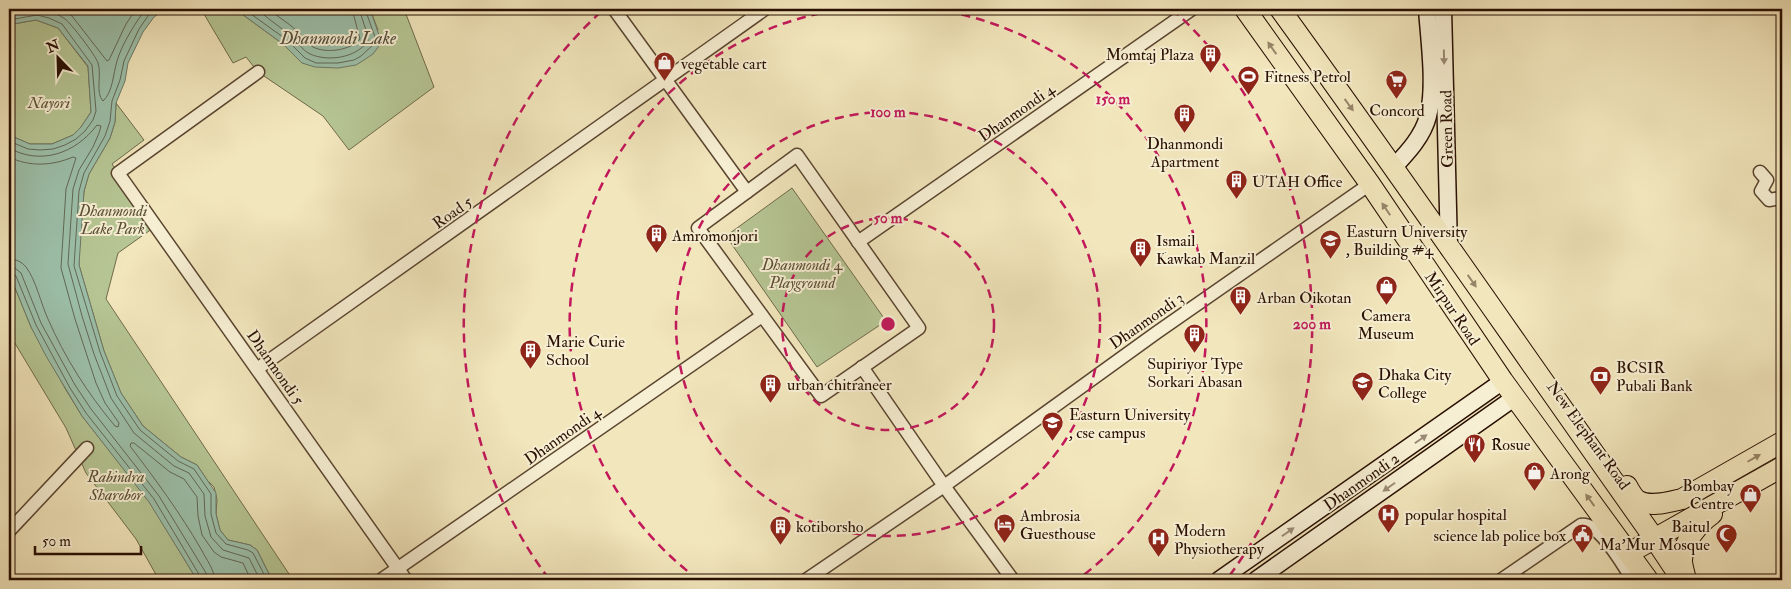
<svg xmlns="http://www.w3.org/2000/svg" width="1791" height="589" font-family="'IM FELL Double Pica',serif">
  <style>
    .green { fill: #b6c694; stroke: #6f6a4b }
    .water { fill: #9cc0aa; stroke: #6e7967 }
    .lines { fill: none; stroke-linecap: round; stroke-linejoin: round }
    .shore { stroke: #626856; stroke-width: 1 }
    .minor-casing { stroke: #5a4530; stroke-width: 15 }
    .secondary-casing { stroke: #280f02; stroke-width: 19 }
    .trunk-casing { stroke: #280f02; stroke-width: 22 }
    .minor { stroke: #f7efd3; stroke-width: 12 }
    .secondary { stroke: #f7efd3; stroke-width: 16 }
    .trunk { stroke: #f2e6bc; stroke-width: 20 }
    .oneway { fill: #978568 }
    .oneway2 { fill: #9a8a75 }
    .ring { fill: none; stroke: #c2185b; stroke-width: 2.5; stroke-dasharray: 9 6 }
    .labels { text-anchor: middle; stroke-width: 4; stroke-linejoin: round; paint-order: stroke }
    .poi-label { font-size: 16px; fill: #280f02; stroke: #f7efd3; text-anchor: start }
    .park-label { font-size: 16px; font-style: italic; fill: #5a4f35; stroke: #f7efd3 }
    .street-label { font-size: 16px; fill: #280f02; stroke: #f7efd3 }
    .water-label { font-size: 18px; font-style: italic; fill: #514d3d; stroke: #f7efd3 }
    .centre { fill: #c2185b; stroke: #f7efd3; stroke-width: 2.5 }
    .ring-label { font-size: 15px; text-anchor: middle; font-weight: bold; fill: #c2185b; stroke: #f7efd3; stroke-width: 4; stroke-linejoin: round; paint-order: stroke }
  </style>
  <rect width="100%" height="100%" fill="#f2e6bc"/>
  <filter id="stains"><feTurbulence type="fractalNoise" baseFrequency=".004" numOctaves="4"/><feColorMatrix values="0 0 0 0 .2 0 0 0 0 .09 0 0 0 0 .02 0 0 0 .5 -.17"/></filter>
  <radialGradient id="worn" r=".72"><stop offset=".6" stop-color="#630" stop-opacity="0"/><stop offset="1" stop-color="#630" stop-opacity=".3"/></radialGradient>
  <!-- green -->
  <g class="green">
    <polygon points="201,9 235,9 283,44 302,63 378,30 370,9 404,9 434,87 349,150 323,116 258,72 246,57 233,63"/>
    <polygon points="36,20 58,28 88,67 91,112 81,127 73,135 52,144 30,144 9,135 9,26 13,24"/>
    <polygon points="116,103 144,140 112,164 156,226 118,253 106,299 293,580 272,580 257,550 250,545 228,540 220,530 216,514 217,500 214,487 207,480 197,465 181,457 143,426 121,393 104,351 79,265 80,239 84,191 89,174 110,138 115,122"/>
    <polygon points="792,188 886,321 817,367 726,236"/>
    <polygon points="9,273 31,327 66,390 82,416 150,502 197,580 159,580 136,539 86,473 66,428 13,340 9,337"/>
  </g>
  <!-- water -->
  <g class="water">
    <polygon points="9,9 165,9 154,17 143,32 128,63 125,81 116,103 115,122 110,138 89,174 84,191 79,265 104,351 121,393 143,426 181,457 197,465 216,493 216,514 220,530 228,540 250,545 257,550 272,580 197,580 149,502 82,416 46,356 31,327 9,273 9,135 30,144 52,144 73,135 81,127 91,112 88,66 58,28 36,20 13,24 9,26"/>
    <polygon points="235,9 370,9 380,38 379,46 373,54 364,60 356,65 338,68 315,67 302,63 283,44"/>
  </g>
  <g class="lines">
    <!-- shore -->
    <g class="shore">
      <path d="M39,9C47,11 57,13 65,19C71,23 96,56 98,63C102,75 95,93 103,101C113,92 113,74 117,61C121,46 136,21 146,9"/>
      <polyline points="61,9 72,16 107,61 109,60 126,24 136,9"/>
      <polyline points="157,9 150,13 139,29 124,61 120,80 112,101 110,121 105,136 84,173 79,191 74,266 100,352 117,396 140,430 178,461 194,469 211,494 211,514 216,533 226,544 248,550 253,553 267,580"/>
      <polyline points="244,9 287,40 305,58 316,63 338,63 354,60 361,56 374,44 375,37 365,9"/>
      <path d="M256,9C267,18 279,26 290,35C297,41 302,50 310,54C328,62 356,58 368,41L367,33L359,9"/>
      <path d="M268,9C277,16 287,22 296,30C302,35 306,43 313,47C327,54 351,50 360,39L352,9"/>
      <polyline points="9,20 37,15 49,18 62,24 92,65 96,111 93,120 85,131 76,139 65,145 53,149 40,150 28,149 9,141"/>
      <path d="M9,148C41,166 76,153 97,125L101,126L99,133L93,147L79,170L73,189L68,264L82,316L94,354L111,398L134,433L174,466L189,473L204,494L205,516L211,537L223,550L249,558L260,580"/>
      <path d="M9,157C29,167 52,166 73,157L76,158L66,189L61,268L75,319L96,383L105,403L119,423L118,427L115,426C88,394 65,358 48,319C41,304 36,280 26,267C21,261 15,259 9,259"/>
      <polyline points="9,267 15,268 21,273 41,323 75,385 91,409 159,496 206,573 207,580"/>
      <polyline points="9,273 13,273 16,276 36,325 70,388 86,413 154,499 200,576 201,580"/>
      <path d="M215,580C214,569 206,559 201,549C180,513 156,480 130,446L131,443H134L170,472L184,479L197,497L198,516L202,535L214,552L221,557L243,563L251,580"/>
    </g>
    <defs>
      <g id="minor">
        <polyline points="614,9 747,192"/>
        <polyline points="258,72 118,173 406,580"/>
        <polygon points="797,155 919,328 821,396 698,228"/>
        <polyline points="1760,172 1767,180 1761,191 1769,200 1781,198 1782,200"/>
        <polyline points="858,242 1192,9"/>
        <polyline points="862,367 944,486 1013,580"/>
        <polyline points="257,369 765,9"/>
        <polyline points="9,531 87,448"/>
        <polyline points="381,580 762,316"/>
        <polyline points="806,580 944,486 1156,333 1370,184"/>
        <path d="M1501,580L1581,525C1600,522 1623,566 1633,580"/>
      </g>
      <g id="secondary">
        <polyline points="1443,9 1449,249"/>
        <path d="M1394,167C1408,152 1423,136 1428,116C1436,88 1429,39 1427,9"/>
        <polyline points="1219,580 1503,381"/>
        <polyline points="1256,580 1514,398"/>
      </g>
      <g id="trunk">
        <polyline points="1245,9 1370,184 1503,381 1648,580"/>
        <path d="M1280,9C1407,184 1529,362 1654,538L1682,580"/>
        <path d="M1627,486C1630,491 1633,497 1637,500C1649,508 1669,502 1682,499L1782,442"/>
        <polyline points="1629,553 1782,467"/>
        <path d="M1686,580C1685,574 1682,567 1682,560C1683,542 1698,524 1712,514"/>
      </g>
    </defs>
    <!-- minor casing -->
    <use href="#minor" class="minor-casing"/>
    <!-- secondary casing -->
    <use href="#secondary" class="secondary-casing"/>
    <!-- trunk casing -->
    <use href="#trunk" class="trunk-casing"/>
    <!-- minor -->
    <use href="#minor" class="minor"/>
    <!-- secondary -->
    <use href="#secondary" class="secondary"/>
    <!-- trunk -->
    <use href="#trunk" class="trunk"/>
  </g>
  <!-- one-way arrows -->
  <defs><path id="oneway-solid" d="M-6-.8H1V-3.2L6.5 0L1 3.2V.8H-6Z" transform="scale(1.25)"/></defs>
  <g class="oneway">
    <use href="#oneway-solid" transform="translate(1272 48) rotate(-125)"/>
    <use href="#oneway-solid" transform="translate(1349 105) rotate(54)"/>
    <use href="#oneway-solid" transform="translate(1386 209) rotate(-124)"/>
    <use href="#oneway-solid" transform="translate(1472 281) rotate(55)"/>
    <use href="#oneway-solid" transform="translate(1754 458) rotate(-30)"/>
    <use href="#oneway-solid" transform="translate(1590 500) rotate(-126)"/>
  </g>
  <g class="oneway2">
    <use href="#oneway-solid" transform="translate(1444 57) rotate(89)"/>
    <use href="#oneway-solid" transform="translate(1421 439) rotate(-35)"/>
    <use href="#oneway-solid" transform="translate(1389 487) rotate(145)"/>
    <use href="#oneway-solid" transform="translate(1288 532) rotate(-35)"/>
  </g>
  <!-- distance rings -->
  <g class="ring">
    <circle cx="888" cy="324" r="106"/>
    <circle cx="888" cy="324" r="212"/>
    <path d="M699 580A318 318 0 0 1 844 9M932 9A318 318 0 0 1 1077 580"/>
    <path d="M549 579A424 424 0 0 1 604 9M1172 9A424 424 0 0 1 1227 579"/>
  </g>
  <!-- icons -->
  <defs>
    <symbol id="building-pin" viewBox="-11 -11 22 30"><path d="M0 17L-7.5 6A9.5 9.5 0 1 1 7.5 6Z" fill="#8f2418" stroke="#f7efd3"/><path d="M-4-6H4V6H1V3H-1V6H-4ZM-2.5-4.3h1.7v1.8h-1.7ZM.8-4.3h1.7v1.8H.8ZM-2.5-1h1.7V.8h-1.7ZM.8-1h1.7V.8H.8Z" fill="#fff"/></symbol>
    <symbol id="shop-pin" viewBox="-11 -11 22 30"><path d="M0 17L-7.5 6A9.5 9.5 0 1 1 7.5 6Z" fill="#8f2418" stroke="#f7efd3"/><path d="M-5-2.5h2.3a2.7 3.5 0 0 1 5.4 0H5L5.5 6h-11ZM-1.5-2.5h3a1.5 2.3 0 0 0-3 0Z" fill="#fff"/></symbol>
    <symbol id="stadium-pin" viewBox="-11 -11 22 30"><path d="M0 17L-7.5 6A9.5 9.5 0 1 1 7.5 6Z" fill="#8f2418" stroke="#f7efd3"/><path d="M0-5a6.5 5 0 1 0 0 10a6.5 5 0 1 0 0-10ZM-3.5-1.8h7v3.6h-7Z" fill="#fff"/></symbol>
    <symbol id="supermarket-pin" viewBox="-11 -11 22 30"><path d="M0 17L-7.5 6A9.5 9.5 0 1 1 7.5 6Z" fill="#8f2418" stroke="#f7efd3"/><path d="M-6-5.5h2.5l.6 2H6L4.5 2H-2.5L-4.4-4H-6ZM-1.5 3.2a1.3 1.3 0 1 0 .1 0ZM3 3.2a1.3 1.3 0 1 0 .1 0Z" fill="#fff"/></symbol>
    <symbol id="university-pin" viewBox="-11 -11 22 30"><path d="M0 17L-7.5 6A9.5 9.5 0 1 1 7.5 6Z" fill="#8f2418" stroke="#f7efd3"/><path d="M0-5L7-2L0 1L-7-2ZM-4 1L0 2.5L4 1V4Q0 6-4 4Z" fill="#fff"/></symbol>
    <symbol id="bank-pin" viewBox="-11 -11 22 30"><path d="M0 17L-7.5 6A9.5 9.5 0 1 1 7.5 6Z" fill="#8f2418" stroke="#f7efd3"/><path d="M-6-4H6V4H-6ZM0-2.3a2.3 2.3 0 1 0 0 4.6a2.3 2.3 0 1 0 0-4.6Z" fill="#fff"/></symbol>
    <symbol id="restaurant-pin" viewBox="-11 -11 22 30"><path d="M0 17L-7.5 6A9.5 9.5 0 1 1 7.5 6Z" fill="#8f2418" stroke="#f7efd3"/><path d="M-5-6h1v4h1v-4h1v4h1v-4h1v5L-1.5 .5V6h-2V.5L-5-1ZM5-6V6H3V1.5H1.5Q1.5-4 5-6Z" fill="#fff"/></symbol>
    <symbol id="hospital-pin" viewBox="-11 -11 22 30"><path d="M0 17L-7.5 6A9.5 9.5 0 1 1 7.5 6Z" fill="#8f2418" stroke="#f7efd3"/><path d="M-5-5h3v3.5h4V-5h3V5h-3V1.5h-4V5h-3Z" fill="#fff"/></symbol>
    <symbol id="hotel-pin" viewBox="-11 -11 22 30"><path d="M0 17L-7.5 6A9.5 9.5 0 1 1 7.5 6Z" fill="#8f2418" stroke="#f7efd3"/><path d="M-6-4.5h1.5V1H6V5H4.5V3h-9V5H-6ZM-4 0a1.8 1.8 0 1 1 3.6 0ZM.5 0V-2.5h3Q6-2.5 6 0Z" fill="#fff"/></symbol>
    <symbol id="civic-pin" viewBox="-11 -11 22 30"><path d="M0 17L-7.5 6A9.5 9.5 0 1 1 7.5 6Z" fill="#8f2418" stroke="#f7efd3"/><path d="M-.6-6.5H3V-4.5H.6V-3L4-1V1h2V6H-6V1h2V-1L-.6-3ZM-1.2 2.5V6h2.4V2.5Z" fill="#fff"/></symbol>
    <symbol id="mosque-pin" viewBox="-11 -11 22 30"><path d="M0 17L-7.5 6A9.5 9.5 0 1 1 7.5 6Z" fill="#8f2418" stroke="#f7efd3"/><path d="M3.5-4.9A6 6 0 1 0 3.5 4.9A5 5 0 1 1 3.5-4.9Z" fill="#fff"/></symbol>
  </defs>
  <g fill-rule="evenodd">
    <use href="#building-pin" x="1198" y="42" width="25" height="34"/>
    <use href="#shop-pin" x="652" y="50" width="25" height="34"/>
    <use href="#stadium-pin" x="1236" y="64" width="25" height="34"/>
    <use href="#supermarket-pin" x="1384" y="68" width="25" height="34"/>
    <use href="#building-pin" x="1172" y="102" width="25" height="34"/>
    <use href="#building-pin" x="1224" y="168" width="25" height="34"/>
    <use href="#building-pin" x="644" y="222" width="25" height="34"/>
    <use href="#university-pin" x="1318" y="228" width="25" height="34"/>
    <use href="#building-pin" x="1128" y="236" width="25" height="34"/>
    <use href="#shop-pin" x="1374" y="274" width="25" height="34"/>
    <use href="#building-pin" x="1228" y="284" width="25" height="34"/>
    <use href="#building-pin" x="1182" y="322" width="25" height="34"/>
    <use href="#building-pin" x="518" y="338" width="25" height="34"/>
    <use href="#bank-pin" x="1588" y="364" width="25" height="34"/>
    <use href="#university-pin" x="1350" y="370" width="25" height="34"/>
    <use href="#building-pin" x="758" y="372" width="25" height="34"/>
    <use href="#university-pin" x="1040" y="410" width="25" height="34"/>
    <use href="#restaurant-pin" x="1462" y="432" width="25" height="34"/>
    <use href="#shop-pin" x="1522" y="460" width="25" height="34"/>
    <use href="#shop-pin" x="1738" y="482" width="25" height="34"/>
    <use href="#hospital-pin" x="1376" y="502" width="25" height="34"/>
    <use href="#hotel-pin" x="992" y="512" width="25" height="34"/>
    <use href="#building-pin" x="768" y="514" width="25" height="34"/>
    <use href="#civic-pin" x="1570" y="522" width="25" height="34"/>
    <use href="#mosque-pin" x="1714" y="522" width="25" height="34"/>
    <use href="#hospital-pin" x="1146" y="526" width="25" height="34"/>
  </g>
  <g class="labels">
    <!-- poi labels -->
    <g class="poi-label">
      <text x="1194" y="60" text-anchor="end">Momtaj Plaza</text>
      <text x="681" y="69">vegetable cart</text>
      <text x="1264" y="82">Fitness Petrol</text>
      <text x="1397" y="116" text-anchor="middle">Concord</text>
      <text x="1185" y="149" text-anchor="middle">Dhanmondi<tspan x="1185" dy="18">Apartment</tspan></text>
      <text x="1252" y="187">UTAH Office</text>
      <text x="1346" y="237">Easturn University<tspan x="1346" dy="18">, Building #4</tspan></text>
      <text x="672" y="241">Amromonjori</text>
      <text x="1156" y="246">Ismail<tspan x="1156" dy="18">Kawkab Manzil</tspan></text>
      <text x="1257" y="303">Arban Oikotan</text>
      <text x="1386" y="321" text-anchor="middle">Camera<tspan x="1386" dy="18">Museum</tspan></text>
      <text x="546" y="347">Marie Curie<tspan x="546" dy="18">School</tspan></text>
      <text x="1195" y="369" text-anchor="middle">Supiriyor Type<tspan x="1195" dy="18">Sorkari Abasan</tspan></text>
      <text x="1616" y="373">BCSIR<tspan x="1616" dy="18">Pubali Bank</tspan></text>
      <text x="1378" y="380">Dhaka City<tspan x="1378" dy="18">College</tspan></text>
      <text x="787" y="390">urban chitraneer</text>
      <text x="1069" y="420">Easturn University<tspan x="1069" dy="18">, cse campus</tspan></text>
      <text x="1491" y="450">Rosue</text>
      <text x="1550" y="479">Arong</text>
      <text x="1734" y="491" text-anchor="end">Bombay<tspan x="1734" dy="18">Centre</tspan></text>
      <text x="1405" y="520">popular hospital</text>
      <text x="1020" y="521">Ambrosia<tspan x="1020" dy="18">Guesthouse</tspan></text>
      <text x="796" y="532">kotiborsho</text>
      <text x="1710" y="532" text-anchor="end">Baitul<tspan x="1710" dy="18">Ma'Mur Mosque</tspan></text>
      <text x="1174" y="536">Modern<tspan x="1174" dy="18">Physiotherapy</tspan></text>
      <text x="1566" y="541" text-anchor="end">science lab police box</text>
    </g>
    <!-- park labels -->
    <g class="park-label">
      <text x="49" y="108">Nayori</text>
      <text x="113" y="216">Dhanmondi<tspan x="113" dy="18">Lake Park</tspan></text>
      <text x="802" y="270">Dhanmondi 4<tspan x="802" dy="18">Playground</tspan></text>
      <text x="116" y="482">Rabindra<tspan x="116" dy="18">Sharobor</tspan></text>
    </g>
    <!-- street labels -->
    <g class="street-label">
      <text transform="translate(1016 112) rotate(-35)" y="6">Dhanmondi 4</text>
      <text transform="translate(1446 129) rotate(-91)" y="6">Green Road</text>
      <text transform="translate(452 212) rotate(-35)" y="6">Road 5</text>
      <text transform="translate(1453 308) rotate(56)" y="6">Mirpur Road</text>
      <text transform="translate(1146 320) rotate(-35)" y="6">Dhanmondi 3</text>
      <text transform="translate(276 367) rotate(55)" y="6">Dhanmondi 5</text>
      <text transform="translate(562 435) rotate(-35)" y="6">Dhanmondi 4</text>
      <text transform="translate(1589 435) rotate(54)" y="6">New Elephant Road</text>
      <text transform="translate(1361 481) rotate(-35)" y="6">Dhanmondi 2</text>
    </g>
    <!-- water labels -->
    <g class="water-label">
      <text x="338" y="44">Dhanmondi Lake</text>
    </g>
  </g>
  <circle cx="888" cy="324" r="8" class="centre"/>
  <g class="ring-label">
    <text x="1113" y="104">150 m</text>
    <text x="888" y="117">100 m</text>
    <text x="888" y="223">50 m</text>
    <text x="1312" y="329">200 m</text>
  </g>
  <!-- margin -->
  <rect width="1791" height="589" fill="none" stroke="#f2e6bc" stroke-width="30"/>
  <rect x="10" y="10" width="1771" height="569" fill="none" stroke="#280f02" stroke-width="2.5"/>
  <rect x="15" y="15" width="1761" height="559" fill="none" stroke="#280f02"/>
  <!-- north arrow -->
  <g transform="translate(58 58) rotate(337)" stroke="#f7efd3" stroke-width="4" paint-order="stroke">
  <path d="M0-4L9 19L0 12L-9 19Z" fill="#280f02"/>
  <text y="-8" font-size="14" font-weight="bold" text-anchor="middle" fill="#280f02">N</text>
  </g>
  <!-- scale -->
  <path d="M35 546v8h106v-8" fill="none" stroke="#280f02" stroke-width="2.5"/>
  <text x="42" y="546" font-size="15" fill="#280f02" stroke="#f7efd3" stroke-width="4" paint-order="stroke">50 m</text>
  <rect width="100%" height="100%" filter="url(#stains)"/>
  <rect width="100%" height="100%" fill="url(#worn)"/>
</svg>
